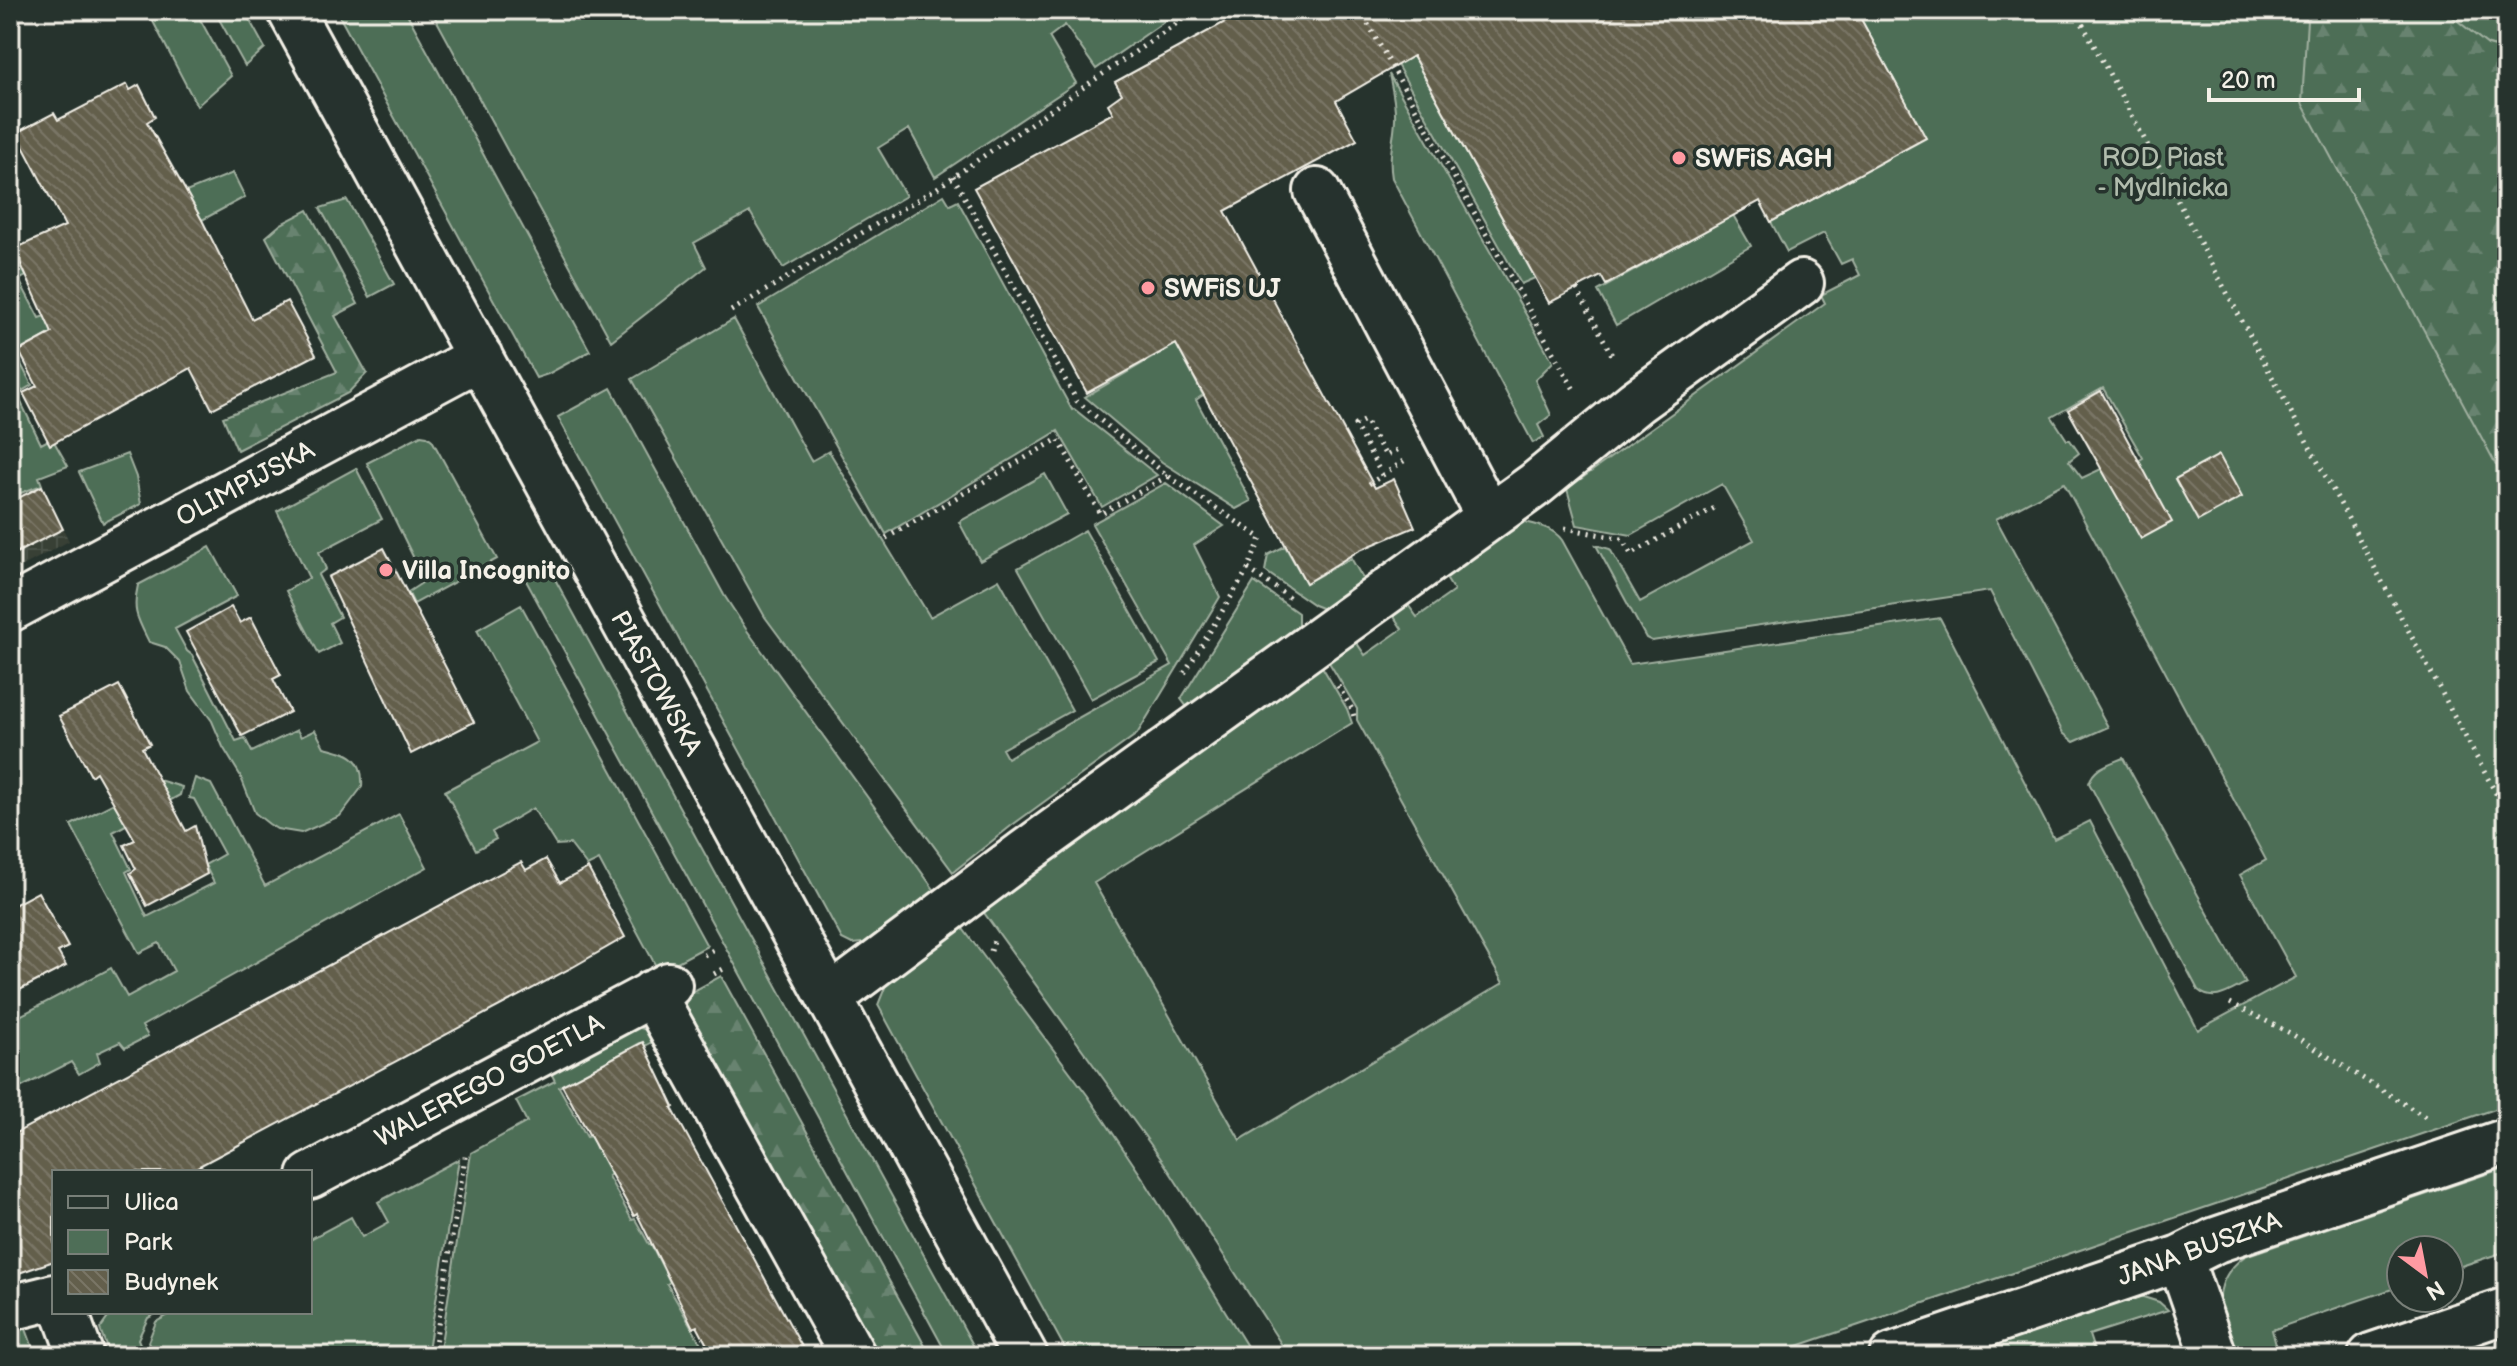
<svg xmlns="http://www.w3.org/2000/svg" width="2517" height="1366" font-family="'Balsamiq Sans',sans-serif">
<style>
.industrial{fill:url(#industrial-grid)}
.green{fill:#4e6e57;stroke:#a1b0a0;stroke-width:2;fill-rule:evenodd}
.forest{fill:url(#forest-firs);stroke:#a1b0a0;stroke-width:2}
.building{fill:url(#building-back-hatch);stroke:#f4f1e8;stroke-width:2}
.lines{fill:none;stroke-linecap:round;stroke-linejoin:round}
.minor-casing{stroke:#f4f1e8;stroke-width:50}
.path{stroke:#f4f1e8;stroke-width:5;stroke-dasharray:2 6;stroke-linecap:butt}
.minor{stroke:#26332d;stroke-width:44}
.poi-dot{fill:#ff9aa2;stroke:#26332d;stroke-width:3}
.labels{text-anchor:middle;stroke-width:7;stroke-linejoin:round;paint-order:stroke}
.park-label{font-size:26px;fill:#b2bdae;stroke:#26332d}
.poi-label{font-size:26px;font-weight:bold;fill:#f4f1e8;stroke:#26332d;text-anchor:start}
.street-label{font-size:26px;fill:#f4f1e8;stroke:#26332d}
</style>
<defs>
<pattern id="industrial-grid" width="8" height="8" patternUnits="userSpaceOnUse" patternTransform="scale(2)"><rect width="8" height="8" fill="#384036"/><path d="M0 4h8M4 0v8" fill="none" stroke="#4c5349"/></pattern>
<pattern id="forest-firs" width="22" height="20" patternUnits="userSpaceOnUse" patternTransform="scale(2)"><rect width="22" height="20" fill="#4e6e57"/><path d="M5 1l3.5 6h-7zM16 11l3.5 6h-7z" fill="#68836f"/></pattern>
<pattern id="building-back-hatch" width="6" height="6" patternUnits="userSpaceOnUse" patternTransform="scale(2)"><rect width="6" height="6" fill="#635f4c"/><path d="M-1 5l2 2M0 0l6 6M5-1l2 2" fill="none" stroke="#7a7666"/></pattern>
</defs>
<rect width="100%" height="100%" fill="#26332d"/>
<filter id="ink" filterUnits="userSpaceOnUse"><feTurbulence type="fractalNoise" baseFrequency=".0125" numOctaves="2"/><feDisplacementMap in="SourceGraphic" scale="16" xChannelSelector="R" yChannelSelector="G"/><feConvolveMatrix kernelMatrix="1 2 1 2 8 2 1 2 1" color-interpolation-filters="sRGB"/></filter>
<g filter="url(#ink)">
<path class="industrial" d="M42,485L69,541L10,573V497Z"/>
<path class="green" d="M147,10H195L231,76L197,106Z
M214,10H244L265,48L245,66Z
M336,10H405L590,351L548,374L536,378Z
M431,10H1181L1096,69L1065,25L1049,37L1076,83L935,177L909,129L878,148L906,196L783,268L750,212L694,243L706,267L611,341Z
M1366,10H1388L1535,278L1521,284Z
M1856,10H2318L2307,20L2507,485V1105L1768,1356H1289L1164,1163L982,910L1320,663L1347,709L1352,723L1094,883L1240,1140L1503,983L1357,720V709L1327,659L1354,639L1365,655L1402,629L1391,612L1406,602L1417,617L1454,591L1444,575L1521,521C1537,525 1552,527 1562,540L1630,664L1940,618L2054,839L2090,821L2198,1030L2296,977L2240,875L2266,860L2064,483L1996,519L2108,727L2074,742L2063,733L1990,591L1652,641L1646,638L1596,545L1610,549L1640,602L1754,540L1722,484L1631,535L1577,525L1567,489L1825,303L1821,295L1860,275L1852,259L1841,264L1824,233L1787,252L1771,222L1925,137ZM2103,388L2143,458L2108,479L2101,469L2082,478L2069,461L2079,453L2070,440H2067L2052,417Z
M2444,10H2507V47C2485,51 2458,26 2444,10Z
M1389,74L1553,362L1535,380L1551,415L1538,425L1544,437L1533,443L1392,178C1388,155 1394,141 1395,119C1396,104 1392,89 1389,74Z
M233,173L245,197L202,220L171,198Z
M944,195L950,205L958,201L1072,410L1074,409L1157,475L1102,507L1058,431L886,534L758,307Z
M347,200L394,284L370,297L320,208Z
M1733,215L1751,246L1616,325L1598,291Z
M10,247L26,276L19,280L39,318L48,315L56,331L15,353L32,385L17,394L41,444L52,438L68,466L39,477L42,485L10,497Z
M734,319L811,461L829,451L930,617L999,579L1072,710L1002,749L1007,758L1172,665L1092,524L1166,483L1224,526L1194,545L1220,597L1137,734L1011,826L953,872L765,617L632,379Z
M1176,344L1203,395L1196,400L1251,501L1236,509L1162,462L1085,397Z
M611,388L724,595L746,629L938,895L874,942L852,944L842,939L558,417Z
M421,435L427,436L432,440L497,559L414,604L408,592L425,581L367,463Z
M127,454L136,477L141,504L103,523L79,472Z
M356,468L382,519L319,552L326,569L318,575L340,617L330,623L340,643L319,654L286,591L309,578L277,511Z
M1045,474L1067,514L980,561L959,522Z
M1085,530L1159,662L1091,699L1018,568Z
M1285,546L1306,583L1351,558L1366,584L1329,611L1314,605L1265,571L1268,555Z
M210,547L237,596L175,629L187,651L192,655L236,741L245,738L252,752L297,730L301,737L315,730L324,747C349,753 364,757 362,787L340,816L301,833L277,829L269,824L255,813L240,775L223,747L212,721L190,691L180,662L165,647L149,642C137,618 132,611 138,585Z
M550,570L979,1356H948L524,577Z
M1254,582L1298,613V633L1190,711L1181,699Z
M521,605L707,946L659,972L599,860L587,866L570,844L556,845L533,808L492,832L496,839L476,850L445,791L537,742L477,630Z
M2123,758L2246,983C2230,991 2214,1004 2198,990L2089,783C2094,767 2109,764 2123,758Z
M195,778L211,784L265,886L399,814L427,867L142,1026L148,1036L125,1048L120,1042L97,1053L100,1062L79,1074L71,1062L10,1093V1021L111,968L127,997L174,971L159,943L139,953L71,825L159,780L182,787L180,795L113,832L131,869L126,872L147,917L214,883L205,865L224,854L194,799L189,798Z
M961,926L1088,1096L1144,1180L1253,1356H1069L878,1005L886,985Z
M637,1027L647,1030L658,1039L645,1046L642,1042L559,1087L587,1137L594,1135L596,1148L612,1174L608,1176L632,1220L635,1219L649,1244H651L670,1282L667,1284L708,1356H439L471,1153L527,1122L516,1101L555,1081L551,1073Z
M459,1159L427,1356H153L148,1342L156,1322L174,1312H310V1239L351,1217L362,1237L389,1222L378,1202Z
M2507,1167V1251L2449,1270V1250H2401V1286L2272,1330L2279,1356H2236C2220,1318 2206,1284 2245,1256Z
M2140,1296L2159,1302L2168,1310L2089,1335L2096,1356H1949L2126,1297Z
M112,1312H159L148,1318L138,1339L145,1356H110L100,1329Z
M10,1328L26,1329L36,1356H10Z"/>
<path class="forest" d="M2318,10H2444L2488,45L2503,49L2507,47V485L2302,103L2307,20Z
M308,210L358,304L335,316L367,373L348,393L237,450L223,417L337,372L266,237L281,224Z
M721,976L930,1355L927,1356H875L679,999Z"/>
<path class="building" d="M1247,10H1856L1926,138L1771,222L1760,201L1606,285L1601,276L1549,303L1413,56L1336,101L1357,140L1225,211L1375,488L1394,479L1415,527L1360,550L1306,583L1176,344L1087,393L974,188L1113,113L1108,104L1122,94L1115,82Z
M127,84L130,90L139,85L155,117L147,122L202,220L252,319L287,301L316,355L212,409L191,368L50,445L23,393L37,386L19,351L52,333L14,249L65,226L16,133L54,113L58,120Z
M2101,391L2172,522L2141,539L2068,410Z
M2219,455L2242,497L2198,521L2175,479Z
M42,486L63,529L10,556V502Z
M384,548L474,722L411,754L328,577Z
M231,607L240,623L251,617L281,675L273,679L290,712L242,736L186,632Z
M119,685L150,744L142,748L186,831L195,826L207,874L147,906L130,873L136,869L124,845L135,840L96,772L91,776L59,716Z
M546,859L560,883L588,868L625,937L573,967L188,1172H54V1261L10,1276V1136L521,862L526,870Z
M38,892L68,947L58,952L66,966L10,995V907Z
M643,1042L674,1107L672,1108L807,1356H713L697,1326L693,1328L637,1214L634,1216L562,1085Z"/>
<g class="lines">
<g class="minor-casing">
<path id="minor" d="M290,10L1025,1356
M1317,191L1489,517
M10,609L480,357
M652,993L853,1356
M830,998L1025,852L1536,484L1636,402L1801,283
M310,1176L669,985
M2180,1258L2214,1356
M10,1308L54,1297
M65,1312L81,1356
M1892,1356L2180,1258L2216,1240L2507,1141
M2371,1356L2507,1310"/>
</g>
<path class="path" d="M1360,10L1576,393
M2075,10L2507,814
M953,176L1077,401L1168,476L1261,538L1248,569L1182,677
M1577,289L1614,359
M731,311L937,188L1196,10
M1382,475L1355,425L1365,420L1386,456L1400,448
M1369,484L1404,461
M1565,528L1622,539L1631,554L1718,506
M886,538L1058,439L1100,514L1168,476
M1248,569L1293,600
M1338,686L1352,709L1355,721
M991,951L995,937
M704,955L717,948
M714,974L727,967
M2230,1003L2290,1033L2427,1118
M433,1356L466,1151"/>
<use href="#minor" class="minor"/>
</g>
</g>
<g class="poi-dot">
<circle cx="1679" cy="158" r="8"/>
<circle cx="1148" cy="288" r="8"/>
<circle cx="386" cy="570" r="8"/>
</g>
<g class="labels">
<g class="park-label">
<text x="2163" y="166">ROD Piast<tspan x="2163" dy="30">- Mydlnicka</tspan></text>
</g>
<g class="poi-label">
<text x="1695" y="167">SWFiS AGH</text>
<text x="1164" y="297">SWFiS UJ</text>
<text x="402" y="579">Villa Incognito</text>
</g>
<g class="street-label">
<text transform="translate(245 483) rotate(-28)" y="9">OLIMPIJSKA</text>
<text transform="translate(657 683) rotate(61)" y="9">PIASTOWSKA</text>
<text transform="translate(489 1080) rotate(-28)" y="9">WALEREGO GOETLA</text>
<text transform="translate(2199 1248) rotate(-20)" y="9">JANA BUSZKA</text>
</g>
</g>
<rect width="2517" height="1366" fill="none" stroke="#26332d" stroke-width="40"/>
<rect x="20" y="20" width="2477" height="1326" fill="none" stroke="#f4f1e8" stroke-width="3" filter="url(#ink)"/>
<rect x="52" y="1170" width="260" height="144" fill="#26332d" stroke="#787f78" stroke-width="2"/>
<rect x="68" y="1196" width="40" height="12" fill="#26332d" stroke="#787f78" stroke-width="2"/>
<text x="124" y="1210" font-size="24" fill="#f4f1e8">Ulica</text>
<rect x="68" y="1230" width="40" height="24" fill="#4e6e57" stroke="#787f78" stroke-width="2"/>
<text x="124" y="1250" font-size="24" fill="#f4f1e8">Park</text>
<rect x="68" y="1270" width="40" height="24" fill="url(#building-back-hatch)" stroke="#787f78" stroke-width="2"/>
<text x="124" y="1290" font-size="24" fill="#f4f1e8">Budynek</text>
<g transform="translate(2425 1274) rotate(148)"><circle r="38" fill="#26332d" stroke="#787f78" stroke-width="2"/>
<path d="M0-6L14 30L0 20L-14 30Z" fill="#ff9aa2"/>
<text y="-12" font-size="22" font-weight="bold" text-anchor="middle" fill="#f4f1e8">N</text>
</g>
<path d="M2209 88v12h150v-12" fill="none" stroke="#f4f1e8" stroke-width="4"/>
<text x="2221" y="88" font-size="24" fill="#f4f1e8" stroke="#26332d" stroke-width="6" paint-order="stroke">20 m</text>
</svg>
